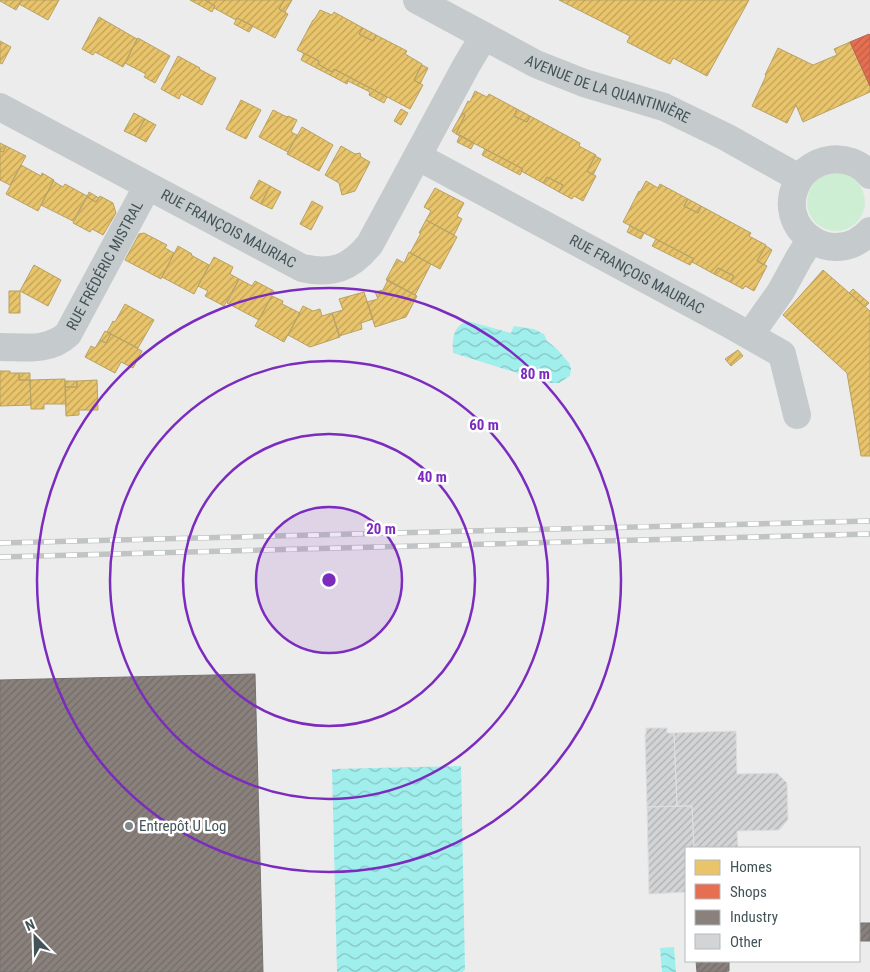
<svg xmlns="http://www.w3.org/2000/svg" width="870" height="972" font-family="'Roboto Condensed',sans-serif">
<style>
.green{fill:#ceeed3}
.water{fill:url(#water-waves)}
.homes{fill:url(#homes-hatch);stroke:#b7a265}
.shops{fill:url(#shops-hatch);stroke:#b66753}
.industry{fill:url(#industry-hatch);stroke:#757472}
.building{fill:url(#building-hatch);stroke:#dededf}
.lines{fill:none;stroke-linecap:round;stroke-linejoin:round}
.minor{stroke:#c5cacc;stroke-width:28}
.rail-casing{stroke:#c1c4c5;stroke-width:5.5}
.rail{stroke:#fff;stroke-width:4;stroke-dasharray:11;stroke-linecap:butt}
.ring{fill:none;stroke:#7b2cbf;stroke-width:2.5}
.poi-dot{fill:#7e898c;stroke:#fff;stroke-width:2}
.labels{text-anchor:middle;stroke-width:5;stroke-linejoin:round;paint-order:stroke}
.street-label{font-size:15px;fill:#435459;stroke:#fff}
.poi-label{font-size:15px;fill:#435459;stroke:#fff;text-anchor:start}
.centre{fill:#7b2cbf;stroke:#fff;stroke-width:2.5}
.ring-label{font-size:15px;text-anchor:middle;font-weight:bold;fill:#7b2cbf;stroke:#fff;stroke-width:5;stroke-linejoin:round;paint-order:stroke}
</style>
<defs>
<pattern id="water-waves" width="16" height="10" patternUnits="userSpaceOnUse" patternTransform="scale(1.25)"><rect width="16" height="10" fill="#a0efed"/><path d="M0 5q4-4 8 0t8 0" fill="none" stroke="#84c4c3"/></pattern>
<pattern id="homes-hatch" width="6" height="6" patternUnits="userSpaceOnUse" patternTransform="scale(1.25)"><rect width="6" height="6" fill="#e9c46a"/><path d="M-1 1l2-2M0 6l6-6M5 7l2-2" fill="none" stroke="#bea25a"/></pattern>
<pattern id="shops-hatch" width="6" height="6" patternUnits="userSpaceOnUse" patternTransform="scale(1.25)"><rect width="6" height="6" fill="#e76f51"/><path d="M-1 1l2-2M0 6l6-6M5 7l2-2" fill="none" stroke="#bd5e46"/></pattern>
<pattern id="industry-hatch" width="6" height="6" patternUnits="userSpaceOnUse" patternTransform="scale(1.25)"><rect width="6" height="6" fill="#8a817c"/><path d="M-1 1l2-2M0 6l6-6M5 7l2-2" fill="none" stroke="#726c69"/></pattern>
<pattern id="building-hatch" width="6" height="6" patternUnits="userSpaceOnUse" patternTransform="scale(1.25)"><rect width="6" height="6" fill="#d3d4d5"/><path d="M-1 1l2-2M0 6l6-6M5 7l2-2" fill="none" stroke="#adafb0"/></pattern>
</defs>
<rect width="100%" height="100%" fill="#edecec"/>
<path class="green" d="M807 202a29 29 0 1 1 58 0a29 29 0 1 1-58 0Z"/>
<path class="water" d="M468,321L511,333L514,326L534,329L544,334L547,341L557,349L569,363L571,368L570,376L559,383H550L453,353C452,340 453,325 468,321Z
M461,766L465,969L463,972H337L332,769Z
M674,947L676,972H662L660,948Z"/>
<path class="homes" d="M0,0H22L16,10L0,1Z
M22,0H59L48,20L19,4Z
M190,0H205L215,6L212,12Z
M205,0H284L279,9L288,14L275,38L237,18L236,20L214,8L215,6Z
M284,0H292L285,12L279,9Z
M559,0H749L707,76L673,58L670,64L627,42L630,36Z
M320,10L332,15L334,12L363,28L359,34L373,41L376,35L407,51L405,54L422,64L414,80L423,85L410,109L334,69L332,72L318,64L319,61L297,50L313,20H314Z
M99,17L137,39L123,67L95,52L93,55L82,49Z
M237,18L253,26L249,32L234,24Z
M363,28L376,35L373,41L359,34Z
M138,38L170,56L155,83L144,77L146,74L125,63Z
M0,41L11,47L2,64L0,63Z
M850,42L870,86V92L803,122L796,105L787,123L752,106L766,76L765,75L778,48L813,65L837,55L834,49Z
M304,53L319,61L318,64L332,72L334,69L387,97L384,103L369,95L370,92L348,81L347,84L301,60Z
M178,56L200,68L199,69L216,78L202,105L181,94L179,99L161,89Z
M422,65L428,68L420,84L414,80Z
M475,91L487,97L489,94L517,109L514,116L527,122L530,116L580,143L579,146L596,155L587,171L596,176L583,201L574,196L572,199L559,192L563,185L547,177L543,183L521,171L523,169L456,134L465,115L462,113L468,101L470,102Z
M241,100L261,110L246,139L226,129Z
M401,109L408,113L401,125L394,121Z
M517,109L530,116L527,122L514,116Z
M273,110L287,117L288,116L297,120L291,132L297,135L288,152L259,137Z
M134,113L145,119L135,136L124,131Z
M462,113L465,115L456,134L452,131Z
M145,119L156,125L146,142L135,136Z
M302,127L333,145L319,171L287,154Z
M460,135L474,143L471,149L457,142Z
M0,143L6,146L3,152L0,151Z
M6,146L26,156L10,185L0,180V151L3,152Z
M341,146L355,154L360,153L361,157L370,162L355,191L342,195L339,183L325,175Z
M485,149L523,169L520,175L482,155Z
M595,156L601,159L593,175L587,171Z
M21,165L41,176L42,173L54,180L38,211L6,194Z
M547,177L563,185L559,192L543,183Z
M259,180L270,186L261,204L250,198Z
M53,181L63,187L65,184L87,196L73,221L41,205Z
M646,181L658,188L660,184L688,199L684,206L698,213L701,206L751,233L749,236L766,245L757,261L767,266L754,291L745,286L743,289L730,282L734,276L718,268L714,274L692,262L694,259L623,222L639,191L640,192Z
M270,186L281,192L272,209L261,204Z
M435,188L464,203L457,216L462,219L454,235L426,220L431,211L424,207Z
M89,192L99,198L96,202L87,197Z
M100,196L113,203L116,213L103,235L92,229L90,232L73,223L87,197L96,202Z
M688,199L701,206L698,213L684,206Z
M312,201L323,207L311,230L300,224Z
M426,220L457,237L440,269L410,253L421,233H419Z
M630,226L644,233L641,239L627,232Z
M144,233L167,245L165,248L174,253L161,279L125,260L139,234Z
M656,239L694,259L690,265L652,246Z
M178,246L192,254L191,255L209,265L194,294L162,277Z
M766,246L772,250L764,265L757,261Z
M409,252L431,264L415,295L386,280L397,259L404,263Z
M214,257L233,267L230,274L239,279L224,306L205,296L208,291L198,286Z
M34,265L61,280L48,306L20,291Z
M718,268L734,276L730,282L714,274Z
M823,270L870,311V456H861L847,373L783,315Z
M239,279L252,286L255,281L274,291L259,320L227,303Z
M388,280L417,296L406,317L375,327L367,302L378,299L375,292L383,290Z
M853,289L869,303L865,307L849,293Z
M9,291H20V313H9Z
M364,292L373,319L361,323L362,329L339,336L332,313L343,310L339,299Z
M272,296L283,301L282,304L300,313L284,342L255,326Z
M125,304L154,320L138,348L107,332L113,321L115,322Z
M303,306L313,311L320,309L322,316L332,313L340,337L310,347L288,335Z
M105,331L111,334L106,343L100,340Z
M111,334L142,351L133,368L121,362L115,373L85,357L91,346L95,348L100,340L106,343Z
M738,350L743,356L731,366L725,359Z
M0,371H10V373H19V380H30L31,405L0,406Z
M19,373H30V380H19Z
M65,379L66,404H44V409H31L30,380Z
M97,380L98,410H79V415L66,416L65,387H77V381Z
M65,381H77V387H65Z"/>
<path class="shops" d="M869,34L870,35V86L850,42Z"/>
<path class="industry" d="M255,674L263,972H0V680Z
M859,923H870V941H859Z
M696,961H729V971L723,972H697Z"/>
<path class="building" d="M646,728H667V733H674L677,806L647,807L645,734H646Z
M736,731L737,774L777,773L787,783L788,820L779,830L737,831L738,848H694L692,806H677L674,733Z
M692,806L694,848H686V892L649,894L647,807Z"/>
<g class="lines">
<g class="minor">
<path id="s1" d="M417,0L536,64L584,83L664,107L726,137L799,178"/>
<path id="s2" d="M0,107L302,268C332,275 351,268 370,244L466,66L484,36"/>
<path id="s3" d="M417,158L428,162L729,324L782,354L797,415"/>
<path d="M870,175C860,163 844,157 829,160C816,162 804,170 798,181C772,229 834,271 870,231"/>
<path d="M750,335L781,291L799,258L811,239"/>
<path id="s4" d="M0,347C24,347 49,352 68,334L147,187"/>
</g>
<g class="rail-casing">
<path id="rail" d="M0,543L870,521
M0,557L870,534"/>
</g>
<use href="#rail" class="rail"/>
</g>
<circle cx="329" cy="580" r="73" fill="#7b2cbf" fill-opacity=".12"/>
<g class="ring">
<circle cx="329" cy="580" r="73"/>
<circle cx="329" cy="580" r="146"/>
<circle cx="329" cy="580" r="219"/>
<circle cx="329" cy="580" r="292"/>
</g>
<circle class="poi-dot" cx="129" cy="826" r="5"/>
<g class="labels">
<g class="street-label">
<text dy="5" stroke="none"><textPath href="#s1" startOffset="211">AVENUE DE LA QUANTINIÈRE</textPath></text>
<text dy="5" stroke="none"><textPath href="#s2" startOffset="259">RUE FRANÇOIS MAURIAC</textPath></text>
<text dy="5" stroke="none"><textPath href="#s4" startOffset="149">RUE FRÉDÉRIC MISTRAL</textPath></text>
<text dy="5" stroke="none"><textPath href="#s3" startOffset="249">RUE FRANÇOIS MAURIAC</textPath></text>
</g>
<g class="poi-label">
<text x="139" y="831">Entrepôt U Log</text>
</g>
</g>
<circle cx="329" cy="580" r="8" class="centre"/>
<g class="ring-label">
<text x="535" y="379">80 m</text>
<text x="484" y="430">60 m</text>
<text x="432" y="482">40 m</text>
<text x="381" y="534">20 m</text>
</g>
<rect x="685" y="847" width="175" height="115" fill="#ffffff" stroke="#b4bbbd"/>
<rect x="695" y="860" width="25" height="15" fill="#e9c46a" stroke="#b4bbbd"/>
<text x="730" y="872" font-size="15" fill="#435459">Homes</text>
<rect x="695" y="884" width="25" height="15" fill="#e76f51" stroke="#b4bbbd"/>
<text x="730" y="897" font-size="15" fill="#435459">Shops</text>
<rect x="695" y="910" width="25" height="15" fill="#8a817c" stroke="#b4bbbd"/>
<text x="730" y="922" font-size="15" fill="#435459">Industry</text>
<rect x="695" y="934" width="25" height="15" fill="#d3d4d5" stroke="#b4bbbd"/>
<text x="730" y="947" font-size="15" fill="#435459">Other</text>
<g transform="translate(35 937) rotate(337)" stroke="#ffffff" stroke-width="4" paint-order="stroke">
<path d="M0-4L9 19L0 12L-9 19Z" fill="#435459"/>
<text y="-8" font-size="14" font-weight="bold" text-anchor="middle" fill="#435459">N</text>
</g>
</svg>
